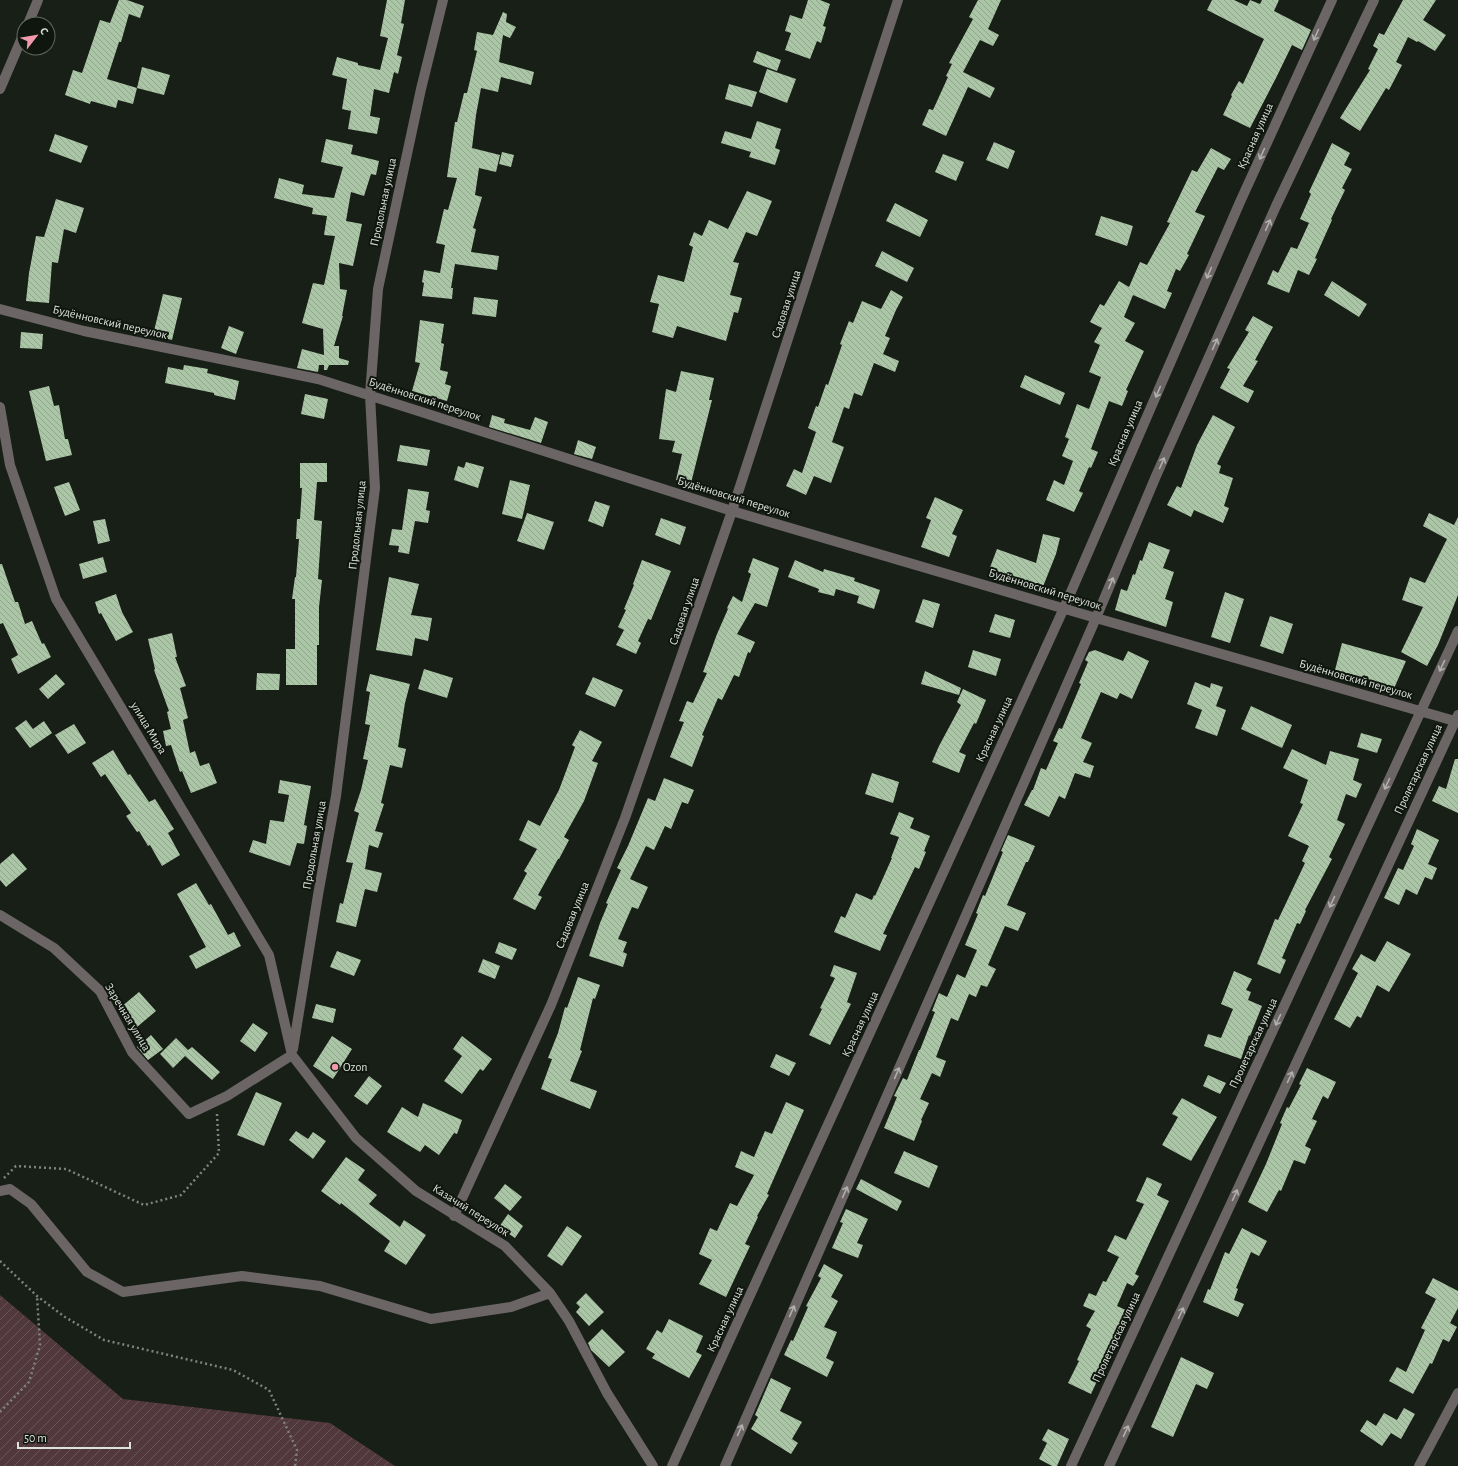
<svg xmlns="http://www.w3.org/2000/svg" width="1458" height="1466" font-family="'Alegreya Sans',sans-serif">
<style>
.garden{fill:url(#garden-furrows)}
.building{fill:url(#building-back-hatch)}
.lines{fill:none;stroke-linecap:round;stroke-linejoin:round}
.path{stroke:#7e847d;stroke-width:2.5;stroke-dasharray:2 3;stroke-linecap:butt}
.minor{stroke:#6b6566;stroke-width:10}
.oneway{stroke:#b0b0ad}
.poi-dot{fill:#f29aad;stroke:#0f160e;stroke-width:1.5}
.labels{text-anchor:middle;stroke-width:4;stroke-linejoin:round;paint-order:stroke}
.street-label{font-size:12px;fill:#dee2dd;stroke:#0f160e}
.poi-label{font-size:12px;fill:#dee2dd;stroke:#0f160e;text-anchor:start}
</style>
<defs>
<pattern id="garden-furrows" width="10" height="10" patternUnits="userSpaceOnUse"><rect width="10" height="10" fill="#51383d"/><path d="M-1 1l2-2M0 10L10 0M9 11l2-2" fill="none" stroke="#6a5459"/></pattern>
<pattern id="building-back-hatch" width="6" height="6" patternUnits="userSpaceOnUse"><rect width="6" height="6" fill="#abc6a6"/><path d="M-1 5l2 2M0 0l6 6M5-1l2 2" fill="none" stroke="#91a68d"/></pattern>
</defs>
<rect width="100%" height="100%" fill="#181f17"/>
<path class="garden" d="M0,1295L123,1399L330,1423L395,1466H0Z"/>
<path class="building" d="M119,0H127L144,6L140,18L129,14L121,42H119L107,79L137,88L133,104L118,100L116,108L91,101L90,104L65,95L73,70L82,73L100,20L110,23Z
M387,0H405L401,23L404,24L397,55L402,57L398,74L394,72L389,93L374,89L370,116L380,118L377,134L348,129L351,111L342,109L347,79L332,75L337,57L358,63V65L380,70L388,38L380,36Z
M808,0H820L830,4L823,26L826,27L821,43L817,41L810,59L785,50L791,33L785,31L790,15L802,19Z
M978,0H1001L988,29L999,35L993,46L980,40L963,72L995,88L990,98L968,87L946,136L922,125L929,109L933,110L948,77L946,76L952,64L949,63L973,19L969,17Z
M1212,0H1234L1247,6L1250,0L1260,4L1262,0H1279L1274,11L1311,30L1302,50L1292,45L1276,78L1250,128L1223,115L1232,96L1231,95L1239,81L1243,84L1264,39L1207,10Z
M1403,0H1436L1423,20L1446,35L1435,51L1418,41L1417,42L1408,37L1396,62L1402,65L1389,90L1386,88L1360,131L1340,118L1370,70L1368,69L1378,49L1373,46L1379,33L1384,35Z
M503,12L507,14L506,22L516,27L510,38L503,35L499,62L534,72L531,85L501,77L498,92L481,88L476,115L472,148L500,155L496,172L479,168L475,195L482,197L473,228L476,229L471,252L499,256L497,270L455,264L451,288H453L452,299L422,296L424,283L422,282L424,270L440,273L445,245L436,243L444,209L448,210L457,178L447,177L455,122H457L464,93H467L477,51L474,50L477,32L493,35Z
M757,51L781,60L777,71L753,62Z
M142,67L170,75L164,95L137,88Z
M767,69L796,79L787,103L759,92Z
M729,84L757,92L752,107L725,99Z
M757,121L781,129L775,148L780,150L775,165L749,157L751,152L721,143L725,131L751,139Z
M55,134L88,146L81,163L49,151Z
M326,139L353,145L351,154L379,161L376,175L371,174L364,196L351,192L346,221L362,224L353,266L339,263L340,289L347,290L342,316H343L334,346H339V358L349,361L348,365H329L327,370H324V365H319L318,372L297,368L302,349L324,355L323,329L302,323L313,283L324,285L335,236L324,235L327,216L312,214L313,208L274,198L279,178L304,185L302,194L334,198L343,167L321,162Z
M994,142L1015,151L1008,169L986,160Z
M1332,143L1350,153L1344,165L1352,169L1342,188L1345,190L1331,219L1332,220L1315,258L1317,259L1309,275L1298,270L1289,293L1267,284L1273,270L1278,273L1291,247L1297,249L1309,223L1300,219L1311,194L1309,192Z
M1211,148L1231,159L1224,170L1218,167L1195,212L1205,216L1187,254L1189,255L1180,271L1176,269L1167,291L1172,293L1165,309L1133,295L1124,317L1135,323L1125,341L1144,351L1126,390L1128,391L1122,406L1109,401L1091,449L1098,452L1091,468L1089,467L1079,491L1083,493L1074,512L1046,500L1054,480L1064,485L1073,461L1062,456L1069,439L1065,437L1077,404L1089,409L1101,377L1089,372L1100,345L1094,342L1102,328L1090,322L1100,304L1104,306L1119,281L1129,287L1140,262L1147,265L1170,223L1167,222L1192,170L1197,172Z
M502,152L514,155L511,167L499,164Z
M943,154L964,162L956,181L935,172Z
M747,191L772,201L757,236L746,232L733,262L739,263L730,295L742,298L738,313L734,312L726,341L677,326L673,338L652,332L659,304L650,302L658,275L684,282L693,247L689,245L694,232L702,236L709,220L728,229Z
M56,199L84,208L76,233L64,229L58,263L52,262L49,303L26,301L29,273L36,236L44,237Z
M895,203L928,220L920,237L886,221Z
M1101,216L1133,226L1127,246L1095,235Z
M882,251L914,268L907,282L875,266Z
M1332,281L1367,304L1359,317L1324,295Z
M891,290L903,297L896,310L885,336L890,338L883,354L899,361L895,372L874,363L862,396L854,393L849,409L844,407L832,442L844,447L831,483L814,476L806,495L786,486L794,469L802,473L816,432L808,428L816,406L818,407L826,384L828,385L842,345L840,344L849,321L853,323L862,301L881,309Z
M163,294L182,298L172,340L153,335Z
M474,297L498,300L496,317L472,314Z
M1253,316L1273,327L1255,360L1258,361L1243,386L1254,391L1248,403L1220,388L1230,369L1227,368L1249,332L1245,330Z
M420,320L444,324L441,343L444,344L440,370L448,372L445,384L451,386L447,401L412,391L420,363L415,362Z
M229,326L244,332L236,354L221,348Z
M21,332L43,334L42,349L20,348Z
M184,365L208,369L207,373L239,381L235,400L214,395V393L165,383L168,367L183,370Z
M681,371L714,378L709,400H712L691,483L676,480L682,454L672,452L675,441L659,439L666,389L676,392Z
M1025,375L1065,393L1060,405L1020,387Z
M49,386L54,406L59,405L65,439H68L72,455L46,461L29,391Z
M305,394L328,399L324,419L301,414Z
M492,415L505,419L504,423L530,430L535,417L548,422L541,443L489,427Z
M1213,415L1235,427L1217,464L1221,466L1219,473L1233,478L1224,506L1229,508L1223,523L1194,510L1191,517L1167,505L1177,486L1181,488L1197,445Z
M578,440L596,447L592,459L574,454Z
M400,445L430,450L427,466L397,461Z
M466,462L484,467L478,488L454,480L458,466L464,468Z
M300,463H327V482H317L314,520L322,521L318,579L322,580L319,607V645H317V685H286V649H295V599H292L295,577H296L299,539H296L297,519H300L302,488H300Z
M510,480L530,485L522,519L502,514Z
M69,482L80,510L65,516L54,487Z
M408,489L429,492L426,510L430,511L428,523L415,521L409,554L398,552L399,546L389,545L392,529L402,530Z
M935,497L963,510L952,534L957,536L949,557L921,547L931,520L926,518Z
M595,501L610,506L603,527L588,521Z
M527,513L554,522L544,550L517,541Z
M1429,513L1454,525L1458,517V595L1438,645L1427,666L1401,652L1423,607L1402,600L1410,577L1425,583L1447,539L1423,526Z
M661,518L686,527L680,545L655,535Z
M105,519L110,541L98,544L93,521Z
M1043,534L1060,538L1056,554L1042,589L1007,575V577L989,570L997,549L1036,563Z
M1149,542L1170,550L1163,568L1174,572L1165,599L1173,602L1166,627L1115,610L1121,589L1127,591L1133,574L1135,575L1140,560L1142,561Z
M103,557L107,572L83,579L79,564Z
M753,558L779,568L767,607L755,603L737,634L755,642L750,653L748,652L739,677L734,675L722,700L718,698L702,735L704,736L692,767L670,757L684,722L679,721L687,701L693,703L707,673L703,672L717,634L728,609L727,608L733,596L742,602L751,574L748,572Z
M642,560L671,571L651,620L648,619L638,641L641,643L636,654L616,645L624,630L618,627L626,610L624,609L634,585L633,584Z
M795,560L823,572L824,569L855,578L854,581L880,590L874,609L857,603L859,596L836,589L834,596L818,592L819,589L788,577Z
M0,564H2L15,602H18L25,624L32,621L42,644L44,643L51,657L18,674L11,659L18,655L3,623L0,624Z
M389,577L419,584L411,615L432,618L428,641L415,638L412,656L376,650Z
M1225,592L1244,599L1230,643L1211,637Z
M116,594L122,612L133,632L116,641L101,613L99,614L95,602Z
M923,599L940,604L933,628L915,622Z
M995,614L1015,620L1010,638L989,632Z
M1270,616L1293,624L1283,654L1260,646Z
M172,633L177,657H175L186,686L180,688L188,718L183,720L190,753L195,751L200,766L209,763L217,783L191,793L182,771L180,772L171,745L166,746L163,731L171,729L167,712L169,711L154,670L155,669L148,639Z
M1342,643L1406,661L1392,693L1380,687L1382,683L1335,670Z
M973,650L1001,659L996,676L968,667Z
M1095,650L1123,661L1128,651L1149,661L1132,699L1120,693L1117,699L1101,692L1081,738L1092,743L1083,762L1094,766L1090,778L1075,773L1065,799L1059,796L1049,817L1024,805L1032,790H1033L1041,768L1046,770L1058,743L1053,741L1059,728L1062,729L1081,684L1079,683L1088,662L1085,660L1089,652Z
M424,669L453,678L447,698L418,689Z
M925,671L961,688L959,695L921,684Z
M257,673L280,674L279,690H256Z
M56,674L65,684L48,699L39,689Z
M370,674L410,684L405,703L398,747L406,749L402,768L390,765L381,803L384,804L375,831L383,833L378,848L369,845L365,869L382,873L377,892L365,889L356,927L336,922L340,903L343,904L353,863L346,862L359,813L354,811L361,790L368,760L363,759L370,725L365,724L370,692L366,691Z
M593,677L623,690L615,707L585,694Z
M1195,682L1210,688L1211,683L1223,687L1216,706L1226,710L1217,736L1195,728L1202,710L1187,704Z
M963,689L986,700L976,724L974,723L959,752L966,755L959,773L932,762L939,746L961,705L957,702Z
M1251,706L1292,725L1282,748L1241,729Z
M26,720L33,729L44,721L52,733L30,748L15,728Z
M74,724L86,743L68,754L55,735Z
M580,730L602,742L592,761L598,763L584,801L564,837L569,840L559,859H558L538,895L542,897L535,910L513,899L527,873L524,871L537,849L519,840L528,820L540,826L559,790L575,747L572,745Z
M1361,733L1382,739L1377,753L1357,747Z
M1292,749L1326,765L1330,751L1359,759L1353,780L1362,784L1356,798L1346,794L1337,820L1345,824L1329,857L1332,859L1305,910L1306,911L1300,924L1297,923L1282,958L1286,960L1280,974L1257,964L1275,919L1278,920L1305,863L1302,861L1309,846L1288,836L1303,804L1300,803L1308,780L1283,768Z
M113,750L128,775L130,774L149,802L155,799L174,829L168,833L180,855L162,866L150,845L148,846L139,831L137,832L126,816L131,813L105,774L101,777L92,763Z
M1455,759H1458V813L1432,801L1439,786L1446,789Z
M872,773L899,782L893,803L865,794Z
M664,778L694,790L688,804L682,802L671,829L665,826L654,850L646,846L630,879L648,887L638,909L632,907L618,939L627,942L623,952L627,954L623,967L589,956L600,923L608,904L606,903L621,870L617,868L628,846L648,798L655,801Z
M280,780L311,786L304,825L307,826L304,844L297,843L290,866L249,852L253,840L266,844L270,820L284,822L289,795L278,793Z
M899,812L914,818L910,828L930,836L924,851L926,852L919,869L915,867L883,934L887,935L880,951L834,932L841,916L845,918L856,893L872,900L874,895L875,896L892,858H891L899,837L890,834Z
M1417,829L1439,840L1428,864L1437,868L1432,880L1425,877L1417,895L1406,889L1399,905L1384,898L1398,868L1403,870L1414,846L1411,844Z
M1008,835L1035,846L1028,862H1026L1007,905L1026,913L1018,931L1005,926L988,965L996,969L987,987L981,985L976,997L969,994L958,1021L951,1018L936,1057L946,1061L940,1077L932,1073L920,1099L929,1103L921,1120L922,1121L914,1141L884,1128L897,1097L894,1096L903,1078L907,1080L919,1050H920L935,1012L932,1011L939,993L947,997L957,974L965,978L977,950L965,945L978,914L976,913L983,895L985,896L1003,852L1001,851Z
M13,853L27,869L6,887L0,880V864Z
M196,883L209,905L211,904L228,935L234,932L241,946L196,969L189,956L206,947L177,894Z
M1387,941L1411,954L1389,992L1377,985L1361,1018L1357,1016L1350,1028L1334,1019L1358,973L1352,969L1361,954L1375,962Z
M499,942L517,949L512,960L495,953Z
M337,951L361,960L354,976L330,967Z
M483,959L500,966L495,979L478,972Z
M834,965L857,973L847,1002L851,1004L830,1045L809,1035L822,1009L820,1008L835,978L830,976Z
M1234,971L1252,979L1246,990L1251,992L1248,1000L1262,1006L1250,1036L1249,1035L1241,1059L1204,1046L1208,1034L1221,1038L1233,1009L1221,1004Z
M578,977L600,985L595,999L593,998L580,1050L582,1051L570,1081L597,1091L590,1109L541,1089L552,1059L548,1058L558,1033L565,1007L567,1008Z
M139,992L156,1011L137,1027L121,1007Z
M316,1004L336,1009L333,1023L312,1018Z
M253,1023L268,1033L255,1052L240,1041Z
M151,1035L163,1049L148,1060L137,1047Z
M332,1036L352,1049L333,1079L313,1066Z
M462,1036L492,1059L483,1071L480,1069L462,1094L444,1081L462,1056L453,1049Z
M176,1038L188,1050L192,1047L220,1072L212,1080L185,1056L173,1068L160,1054Z
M776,1054L796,1063L789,1076L770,1067Z
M1307,1068L1336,1082L1328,1099L1323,1096L1312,1119L1317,1121L1305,1146L1311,1149L1305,1164L1294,1160L1281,1191L1279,1190L1267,1212L1248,1202L1266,1164L1282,1124L1280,1123L1287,1107L1289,1108L1301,1085L1299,1084Z
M1208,1075L1226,1083L1220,1094L1203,1086Z
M369,1076L382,1086L367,1105L354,1096Z
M256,1092L282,1103L264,1146L237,1135Z
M1182,1098L1217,1117L1191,1161L1162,1145L1178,1117L1172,1114Z
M786,1102L804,1110L767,1194L769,1195L757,1216L758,1217L745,1244L750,1246L726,1297L699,1284L712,1260L699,1254L710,1228L717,1231L730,1203L737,1206L754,1175L735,1167L741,1151L754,1157L765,1131L772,1134Z
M423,1103L462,1120L457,1134L454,1133L439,1155L425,1145L420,1152L387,1132L402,1107L418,1117Z
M296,1131L308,1139L313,1132L326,1141L313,1159L289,1140Z
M904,1151L938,1166L929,1188L894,1173Z
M346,1157L365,1170L358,1180L377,1195L369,1204L400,1227L404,1220L426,1235L406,1265L384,1251L390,1241L341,1203L340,1205L321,1191Z
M1147,1177L1162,1184L1157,1195L1169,1201L1135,1274L1139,1276L1133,1286L1127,1283L1117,1306L1128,1311L1119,1331L1121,1333L1114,1344L1112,1343L1096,1379H1098L1091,1394L1068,1383L1079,1361L1077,1360L1091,1329L1086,1326L1095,1311L1083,1306L1089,1293L1096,1296L1103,1281L1106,1282L1119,1257L1107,1251L1115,1235L1126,1240L1144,1204L1136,1201Z
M861,1179L902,1201L897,1211L856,1189Z
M505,1184L522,1197L510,1211L494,1198Z
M846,1209L868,1219L857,1243L863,1245L858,1258L832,1248L843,1223L840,1222Z
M508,1214L523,1226L515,1238L499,1227Z
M567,1226L582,1236L562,1266L547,1256Z
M1242,1228L1267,1241L1259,1256L1251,1252L1236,1288L1238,1289L1234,1300L1244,1304L1238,1317L1203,1302L1208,1289L1210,1290L1225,1252L1229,1254Z
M824,1264L843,1275L831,1297L838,1301L824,1327L837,1332L826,1358L834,1362L827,1377L784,1355L791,1340L793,1341L808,1307L806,1306L821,1278L818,1276Z
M1433,1278L1458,1291V1308L1450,1323L1457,1327L1449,1342L1443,1339L1432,1364L1430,1363L1413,1394L1389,1381L1397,1367L1406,1372L1425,1330L1421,1328L1436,1299L1425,1293Z
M586,1293L604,1312L589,1326L576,1312L580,1307L576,1303Z
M669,1319L703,1336L696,1352L702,1355L689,1378L652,1358L655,1354L646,1349L657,1330L662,1333Z
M602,1329L625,1352L609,1367L591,1350L588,1343Z
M1181,1357L1214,1373L1207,1389L1196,1384L1173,1437L1151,1427Z
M771,1378L791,1388L780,1411L802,1422L792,1439L798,1443L791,1454L751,1429L758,1417L755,1415Z
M1404,1408L1415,1414L1401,1439L1391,1433L1382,1446L1360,1431L1367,1420L1376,1426L1384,1413L1397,1420Z
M1048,1429L1069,1439L1057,1466H1052L1039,1459L1047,1443L1042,1440Z"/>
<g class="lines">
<path class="path" d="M4,1178L16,1166L66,1169L144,1205L181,1195L219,1153L217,1114
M0,1261L37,1296L65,1317L104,1340L233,1370L269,1390L297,1450L295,1466
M0,1412L29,1382L40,1345L37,1296"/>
<path class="minor" d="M28,24L38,0
M0,89L24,33
M0,309L84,331L318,379L732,511L1096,618L1458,722
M0,407L10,465L56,599L269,955L292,1055L356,1138L416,1191L505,1246L550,1293L569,1321L607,1393L653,1466
M0,915L54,948L100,991L132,1052L189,1114L227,1096L292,1055
M293,1049L318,895L336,796L375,488L370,395L378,289L421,89L443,0
M0,1191L10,1189L31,1204L87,1272L123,1292L242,1276L320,1286L431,1319L511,1307L550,1293
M454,1216L551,1005L625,818L732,511L898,0
M672,1466L1064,608L1240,202L1332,0
M725,1466L1096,618L1156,476L1276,206L1374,0
M1071,1466L1458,631
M1109,1466L1458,715
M1419,1466L1458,1393"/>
</g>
<defs><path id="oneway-shaft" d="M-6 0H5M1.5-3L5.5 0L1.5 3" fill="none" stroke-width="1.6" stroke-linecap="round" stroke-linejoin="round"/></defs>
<g class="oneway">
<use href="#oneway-shaft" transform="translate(1316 35) rotate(114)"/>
<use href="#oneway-shaft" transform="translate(1262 154) rotate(114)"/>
<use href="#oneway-shaft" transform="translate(1268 225) rotate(-66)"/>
<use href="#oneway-shaft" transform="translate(1209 273) rotate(113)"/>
<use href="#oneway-shaft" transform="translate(1215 344) rotate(-66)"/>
<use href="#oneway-shaft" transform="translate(1158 392) rotate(113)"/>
<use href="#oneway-shaft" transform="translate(1162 463) rotate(-66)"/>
<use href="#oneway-shaft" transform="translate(1111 583) rotate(-67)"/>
<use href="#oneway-shaft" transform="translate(1442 666) rotate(115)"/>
<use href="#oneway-shaft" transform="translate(1387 784) rotate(115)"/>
<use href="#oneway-shaft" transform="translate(1332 902) rotate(115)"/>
<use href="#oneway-shaft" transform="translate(1278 1020) rotate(115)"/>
<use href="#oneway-shaft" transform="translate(897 1073) rotate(-66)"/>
<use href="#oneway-shaft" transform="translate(1290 1077) rotate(-65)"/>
<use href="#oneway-shaft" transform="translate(845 1192) rotate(-66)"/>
<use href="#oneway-shaft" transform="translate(1235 1195) rotate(-65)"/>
<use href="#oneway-shaft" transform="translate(792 1311) rotate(-66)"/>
<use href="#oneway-shaft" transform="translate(1181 1313) rotate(-65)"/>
<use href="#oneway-shaft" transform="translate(740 1430) rotate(-66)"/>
<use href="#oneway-shaft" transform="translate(1126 1431) rotate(-65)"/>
</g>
<circle class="poi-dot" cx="335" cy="1067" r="4"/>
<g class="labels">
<g class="street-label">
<text transform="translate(1255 136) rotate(-66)" y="4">Красная улица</text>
<text transform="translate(383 202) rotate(-78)" y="4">Продольная улица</text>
<text transform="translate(786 304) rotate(-72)" y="4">Садовая улица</text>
<text transform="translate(110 322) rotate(13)" y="4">Будённовский переулок</text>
<text transform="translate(425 399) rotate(18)" y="4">Будённовский переулок</text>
<text transform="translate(1125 433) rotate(-67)" y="4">Красная улица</text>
<text transform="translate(734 497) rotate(17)" y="4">Будённовский переулок</text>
<text transform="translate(357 525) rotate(-84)" y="4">Продольная улица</text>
<text transform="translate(1045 589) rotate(17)" y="4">Будённовский переулок</text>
<text transform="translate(684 611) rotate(-71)" y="4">Садовая улица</text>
<text transform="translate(1356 679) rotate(16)" y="4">Будённовский переулок</text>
<text transform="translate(149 728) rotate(59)" y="4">улица Мира</text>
<text transform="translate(994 729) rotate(-65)" y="4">Красная улица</text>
<text transform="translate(1418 769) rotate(-65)" y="4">Пролетарская улица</text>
<text transform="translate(314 845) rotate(-80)" y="4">Продольная улица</text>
<text transform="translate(572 915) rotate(-68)" y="4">Садовая улица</text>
<text transform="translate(128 1017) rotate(59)" y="4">Заречная улица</text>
<text transform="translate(860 1024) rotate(-65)" y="4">Красная улица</text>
<text transform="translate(1253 1043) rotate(-65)" y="4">Пролетарская улица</text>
<text transform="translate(471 1210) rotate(32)" y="4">Казачий переулок</text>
<text transform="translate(725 1319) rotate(-65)" y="4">Красная улица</text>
<text transform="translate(1116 1337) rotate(-65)" y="4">Пролетарская улица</text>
</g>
<g class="poi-label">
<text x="343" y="1071">Ozon</text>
</g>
</g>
<g transform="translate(36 36) rotate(59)"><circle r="19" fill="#0f160e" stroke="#626861"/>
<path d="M0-3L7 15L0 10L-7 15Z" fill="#f29aad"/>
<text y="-6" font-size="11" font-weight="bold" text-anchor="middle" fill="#dee2dd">С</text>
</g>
<path d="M18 1442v6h112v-6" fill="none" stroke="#dee2dd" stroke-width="2"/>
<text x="24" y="1442" font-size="12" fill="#dee2dd" stroke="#0f160e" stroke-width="3" paint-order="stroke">50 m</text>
</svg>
